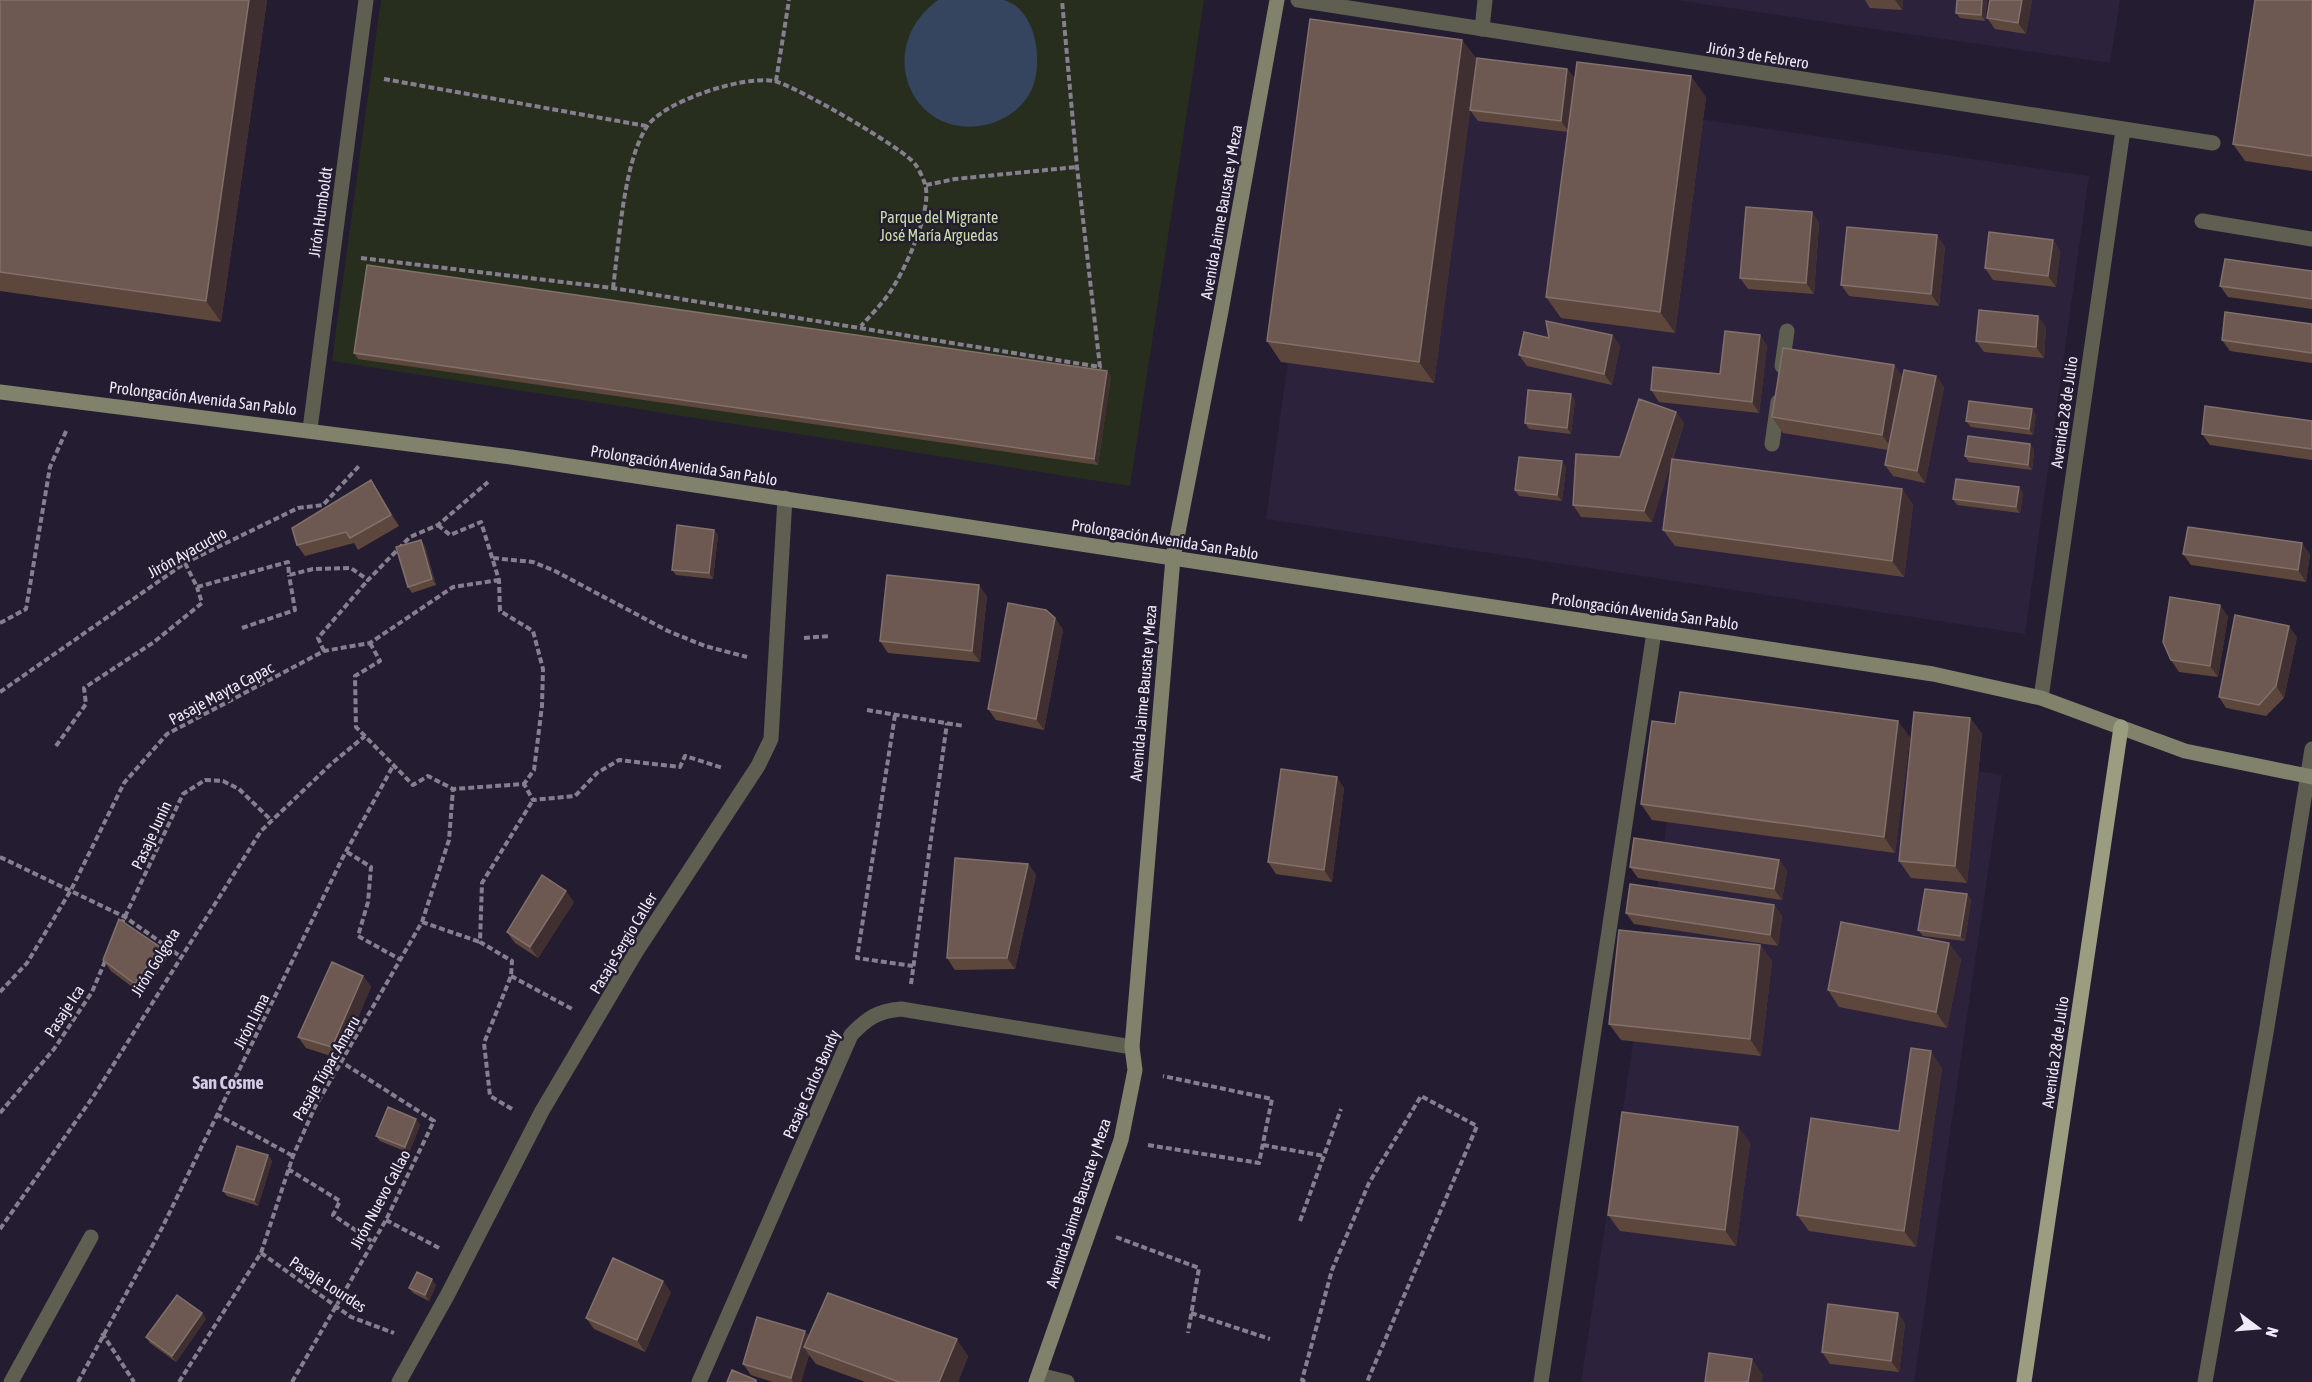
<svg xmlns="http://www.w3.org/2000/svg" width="2312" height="1382" font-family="'Asap Condensed',sans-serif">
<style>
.built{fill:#2c223c}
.green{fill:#282e1d}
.water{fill:#35445f}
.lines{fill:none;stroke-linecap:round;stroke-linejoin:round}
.path{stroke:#857f90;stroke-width:4;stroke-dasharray:6 3;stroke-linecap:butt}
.lane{stroke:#5e5f51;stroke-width:15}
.street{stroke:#5e5f51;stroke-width:15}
.secondary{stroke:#80826b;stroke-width:15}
.primary{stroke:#9a9d80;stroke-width:15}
.wall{fill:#5d473d}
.shaded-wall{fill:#402f30}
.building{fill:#6d5951;stroke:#81706b;stroke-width:1.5}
.labels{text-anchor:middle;stroke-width:5;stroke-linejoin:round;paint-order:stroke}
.street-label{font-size:16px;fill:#eeeaf8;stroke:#241d31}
.park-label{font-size:16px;fill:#c8dea5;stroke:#241d31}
.neighbourhood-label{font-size:18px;font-weight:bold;fill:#d3cbe6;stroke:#241d31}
</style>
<rect width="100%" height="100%" fill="#241d31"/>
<path class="built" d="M1675,0H2120L2110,63Z
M1329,65L2089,176L2025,634L1266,519Z
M1682,725L2002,775L1914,1382H1581Z"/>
<path class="green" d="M381,0H1204L1130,486L332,361Z"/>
<path class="water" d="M938,0C956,0 986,0 1003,0C1037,8 1044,64 1031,91C1023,107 1007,119 989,124C913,144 871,49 938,0Z"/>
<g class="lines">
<path class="path" d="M384,79L646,126
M776,81L789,0
M926,185L955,179L1077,167
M361,258L613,288L1100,367L1077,167L1062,0
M613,288C619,244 623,165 646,128C662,101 745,75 774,81C792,84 905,149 915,164C919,169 923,178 925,184C933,210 904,273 888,295C880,306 870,316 861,326
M438,525L450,535L481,522L499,580L500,611L533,631L543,669L542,706L534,770L524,784
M493,558L533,562L555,571L668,631L705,646L747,657
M185,563L197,587L288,562L289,575L313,569L351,568L368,580L410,537L438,525L488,482
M0,623L26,609L50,467L67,429
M242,628L295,610L289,575
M804,638L830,636
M370,643L380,661L355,676L356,727L413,785L428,776L453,789L524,784L533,800L575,796L597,773L619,760L680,767L685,756L723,768
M324,651L318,638L368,580
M0,692L185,563L298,508L323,505L359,466
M867,710L964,726
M895,715L857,958L913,966
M56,746L86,704L84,688L154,642L202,603L197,587
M347,852L371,867L368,902L358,936L401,960
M0,857L125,917L180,956
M422,922L480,942
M121,925L183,794L205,780L223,781L239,789L272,821
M511,976L572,1009
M911,984L947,723
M0,992L27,963L71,890L124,783L167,734L324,651L370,643L453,587L499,580
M512,1109L490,1096L484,1043L511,976L512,961L480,942L482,883L533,800
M0,1113L54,1049L92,992L106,959
M216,1114L293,1156
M1148,1145L1259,1163L1272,1099L1163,1076
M1263,1145L1324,1156
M288,1169L340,1201L333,1215L373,1242
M386,1220L439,1248
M1300,1221L1341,1109
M0,1229L93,1097L261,831L331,764L365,736
M1116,1237L1199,1268L1188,1333
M261,1253L351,1317L394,1333
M1191,1313L1270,1339
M102,1333L134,1382
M78,1382L162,1228L342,859L393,766
M179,1382L261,1253L293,1156L315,1107L422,922L449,840L453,789
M292,1382L386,1220L434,1121L343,1063
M1305,1382L1302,1380L1332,1270L1369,1183L1421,1096L1477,1126L1367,1382"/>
<path class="lane" d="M1482,29L1485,0
M2202,221L2312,239
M1782,366L1787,331
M1772,444L1778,402
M1039,1375L1067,1382
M11,1382L91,1237
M399,1382L448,1294L542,1111L636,952L758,766L771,739L785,498
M1541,1382L1654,632
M2205,1382L2266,1033L2312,749"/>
<path class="street" d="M1298,0L2213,143
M310,429L366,0
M2041,698L2123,130
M699,1382L851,1035C867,1018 878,1011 901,1009L1132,1047"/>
<path class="secondary" d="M0,392L511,457L1933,674L2041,698L2185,751L2312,777
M1036,1382L1121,1140L1135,1070L1132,1047L1173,558L1221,311L1277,0"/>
<path class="primary" d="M2024,1382L2121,727"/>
</g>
<path class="wall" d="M0,0H267L221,322L0,291Z
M1865,0H1903L1902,10L1870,8Z
M1987,0L1985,21L1960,18L1956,13Z
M2032,0L2026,34L1995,29L1987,18Z
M2312,0V171L2245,161L2233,144Z
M1462,40L1477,60L1567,69L1575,79L1706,97L1675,333L1561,318L1546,297L1568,132L1478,121L1470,110L1471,102L1434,383L1281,362L1267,341Z
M1812,212L1819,223L1814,294L1748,289L1740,278Z
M2053,240L2060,251L2056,287L1993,280L1985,268Z
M1945,247L1939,306L1849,296L1841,285Z
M2312,271V309L2228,297L2220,286Z
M2312,324V363L2230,351L2222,340Z
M2046,327L2044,358L1984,352L1976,341Z
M1612,335L1620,346L1612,385L1527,366L1519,355L1549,338Z
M1760,335L1767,346L1759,413L1659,402L1651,390L1720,374Z
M354,353L1111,376L1098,465L358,359Z
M1894,365L1903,378L1936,376L1944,387L1925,483L1893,476L1885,465L1888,450L1783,433L1772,417Z
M1575,400L1571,434L1529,429L1525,423Z
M1676,412L1684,423L1673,459L1902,489L1913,505L1904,577L1675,546L1663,530L1672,460L1652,522L1581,517L1573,505L1620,457Z
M2036,415L2033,435L1971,427L1966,421Z
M2312,421V460L2210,445L2202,434Z
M2030,444L2034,450L2032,470L1969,462L1965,456Z
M1566,467L1562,501L1519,496L1515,490Z
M378,491L399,526L358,550L354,543L305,556L297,545Z
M2023,493L2020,513L1957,505L1953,499Z
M714,530L718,535L713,579L676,575L672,570Z
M425,546L436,585L412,593L408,587Z
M2183,554H2310L2306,582L2191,565Z
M987,596L980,662L888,653L880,641Z
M2228,616L2218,677L2179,672L2171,660Z
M1055,618L1063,630L1044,730L996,720L988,709Z
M2297,637L2284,698L2266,716L2226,708L2219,697Z
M1970,718L1982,734L1967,883L1911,878L1899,861Z
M1675,724L1910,737L1895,853L1652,820L1641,804Z
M1344,788L1332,882L1276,874L1268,862Z
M1779,860L1787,871L1782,900L1638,878L1630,867Z
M1028,864L1036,875L1015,969L955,970L947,958Z
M1967,894L1971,900L1965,941L1923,936L1918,930Z
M574,902L538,958L515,943L507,932Z
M1774,905L1782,916L1778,946L1634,924L1626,913Z
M1760,945L1772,961L1761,1056L1621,1040L1609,1024Z
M167,959L143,995L111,971L103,960Z
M1961,959L1947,1028L1839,1007L1828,990Z
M363,976L371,987L340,1059L306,1048L298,1037Z
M1942,1068L1916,1247L1809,1231L1797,1215L1899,1131Z
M416,1119L420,1125L409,1153L380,1141L376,1136Z
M1738,1127L1750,1143L1736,1246L1620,1231L1608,1215Z
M268,1155L272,1161L258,1206L227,1196L223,1191Z
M436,1285L429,1301L413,1293L409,1288Z
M671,1292L645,1352L594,1329L586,1318Z
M202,1313L206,1319L176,1362L150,1343L146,1337Z
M1898,1313L1905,1324L1899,1372L1830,1364L1822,1352Z
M805,1331L809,1337L968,1356L958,1382H865L816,1364L809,1355L801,1382H773L751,1375L743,1364Z"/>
<path class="shaded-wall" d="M249,0H267L221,322L206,301Z
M1895,0H1903L1902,10Z
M1982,0H1987L1985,21L1981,15Z
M2022,0H2032L2026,34L2018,23Z
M1462,40L1477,61L1434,383L1419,362Z
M1567,69L1575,80L1569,132L1561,121Z
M1691,76L1706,97L1675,333L1660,312Z
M1812,212L1819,223L1814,294L1806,283Z
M1937,235L1945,247L1939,306L1931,294Z
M2053,240L2060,251L2056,287L2048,276Z
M2038,316L2046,327L2044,358L2036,347Z
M1612,335L1620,346L1612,385L1604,374Z
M1760,335L1767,346L1759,413L1752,402Z
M1894,365L1905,382L1893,451L1882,435Z
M1107,371L1111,376L1098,465L1094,459Z
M1936,376L1944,387L1925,483L1917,471Z
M1571,394L1575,400L1571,434L1567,428Z
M2032,409L2036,415L2033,435L2029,429Z
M1676,412L1684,423L1652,522L1644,511Z
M2030,444L2034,450L2032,470L2028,465Z
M1562,461L1566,467L1562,501L1557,495Z
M371,480L378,491L399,526L391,515Z
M2019,487L2023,493L2020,513L2016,507Z
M1902,489L1913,505L1904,577L1892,561Z
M714,530L718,535L713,579L709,573Z
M421,540L425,546L436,585L432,579Z
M2302,543L2310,554L2306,582L2298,570Z
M979,585L987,596L980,662L972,651Z
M2220,605L2228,616L2218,677L2210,666Z
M1055,618L1063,630L1044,730L1036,719Z
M2289,626L2297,637L2284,698L2276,686Z
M1970,718L1982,734L1967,883L1955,866Z
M1898,721L1910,737L1895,853L1884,837Z
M1337,777L1344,788L1332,882L1324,870Z
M1779,860L1787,871L1782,900L1774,889Z
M1028,864L1036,875L1015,969L1007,958Z
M566,891L574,902L538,958L530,947Z
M1967,894L1971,900L1965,941L1960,936Z
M1774,905L1782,916L1778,946L1770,935Z
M1949,943L1961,959L1947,1028L1936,1012Z
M1760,945L1772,961L1761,1056L1750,1039Z
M160,947L167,959L143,995L135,984Z
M363,976L371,987L340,1059L332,1047Z
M1931,1051L1942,1068L1916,1247L1904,1231Z
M416,1119L420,1125L409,1153L405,1147Z
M1738,1127L1750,1143L1736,1246L1725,1230Z
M268,1155L272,1161L258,1206L254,1200Z
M432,1279L436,1285L429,1301L425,1295Z
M663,1281L671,1292L645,1352L637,1340Z
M202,1313L206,1319L176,1362L172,1356Z
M1898,1313L1905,1324L1899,1372L1891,1361Z
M805,1331L813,1343L804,1347L809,1355L801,1382H793L791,1378Z
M957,1339L968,1356L958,1382H939Z
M1752,1359L1763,1375L1762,1382H1748Z"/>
<path class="building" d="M0,0H249L206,301L0,272Z
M1957,0H1982L1981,15L1956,13Z
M1990,0H2022L2018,23L1987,18Z
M2255,0H2312V156L2233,144Z
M1310,19L1462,40L1419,362L1267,341Z
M1477,58L1567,69L1561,121L1470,110Z
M1577,62L1691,76L1660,312L1546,297Z
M1746,207L1812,212L1806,283L1740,278Z
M1847,227L1937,235L1931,294L1841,285Z
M1989,232L2053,240L2048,276L1985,268Z
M2225,259L2312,271V299L2220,286Z
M367,265L1107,371L1094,459L354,353Z
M1979,310L2038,316L2036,347L1976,341Z
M2225,312L2312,324V353L2222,340Z
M1546,321L1612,335L1604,374L1519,355L1524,332L1549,338Z
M1725,331L1760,335L1752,402L1651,390L1653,367L1720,374Z
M1783,348L1894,365L1882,435L1772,417Z
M1904,370L1936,376L1917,471L1885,465Z
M1528,390L1571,394L1567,428L1525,423Z
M1639,399L1676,412L1644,511L1573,505L1576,454L1620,457Z
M1969,401L2032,409L2029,429L1966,421Z
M2205,406L2312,421V449L2202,434Z
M1968,436L2030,444L2028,465L1965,456Z
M1519,457L1562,461L1557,495L1515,490Z
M1672,459L1902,489L1892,561L1663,530Z
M1956,479L2019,487L2016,507L1953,499Z
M371,480L391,515L350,538L346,532L297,545L292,528Z
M677,525L714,530L709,573L672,570Z
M2188,527L2302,543L2298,570L2183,554Z
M421,540L432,579L408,587L396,547Z
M887,575L979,585L972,651L880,641Z
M2170,597L2220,605L2210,666L2171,660L2163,642Z
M1008,603L1046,610L1055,618L1036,719L988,709Z
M2235,615L2289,626L2276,686L2259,705L2219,697Z
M1680,692L1898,721L1884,837L1641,804L1652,721L1675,724Z
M1914,712L1970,718L1955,866L1899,861Z
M1281,769L1337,777L1324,870L1268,862Z
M1634,838L1779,860L1774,889L1630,867Z
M955,858L1028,864L1007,958H947Z
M542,875L566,891L530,947L507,932Z
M1630,884L1774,905L1770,935L1626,913Z
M1925,889L1967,894L1960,936L1918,930Z
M119,919L160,947L135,984L103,960Z
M1841,922L1949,943L1936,1012L1828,990Z
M1619,930L1760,945L1750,1039L1609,1024Z
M332,962L363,976L332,1047L298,1037Z
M1911,1048L1931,1051L1904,1231L1797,1215L1811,1118L1899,1131Z
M388,1107L416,1119L405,1147L376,1136Z
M1622,1112L1738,1127L1725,1230L1608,1215Z
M237,1146L268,1155L254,1200L223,1191Z
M613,1258L663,1281L637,1340L586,1318Z
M417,1272L432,1279L425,1295L409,1288Z
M828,1293L957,1339L939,1382H899L804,1347Z
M177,1295L202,1313L172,1356L146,1337Z
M1828,1304L1898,1313L1891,1361L1822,1352Z
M757,1317L805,1331L791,1378L743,1364Z
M1709,1353L1752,1359L1748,1382H1705Z
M732,1370L756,1380V1382H727Z"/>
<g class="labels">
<g class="street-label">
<text transform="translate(1758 55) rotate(9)" y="6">Jirón 3 de Febrero</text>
<text transform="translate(320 212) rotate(-82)" y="6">Jirón Humboldt</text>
<text transform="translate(1221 212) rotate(-80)" y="6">Avenida Jaime Bausate y Meza</text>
<text transform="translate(203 398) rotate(7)" y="6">Prolongación Avenida San Pablo</text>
<text transform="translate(2064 412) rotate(-82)" y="6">Avenida 28 de Julio</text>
<text transform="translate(684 465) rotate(9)" y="6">Prolongación Avenida San Pablo</text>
<text transform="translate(1165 539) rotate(9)" y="6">Prolongación Avenida San Pablo</text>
<text transform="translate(187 552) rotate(-29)" y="6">Jirón Ayacucho</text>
<text transform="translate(1645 611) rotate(8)" y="6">Prolongación Avenida San Pablo</text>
<text transform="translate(221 693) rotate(-28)" y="6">Pasaje Mayta Capac</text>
<text transform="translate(1143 693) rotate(-85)" y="6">Avenida Jaime Bausate y Meza</text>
<text transform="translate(151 835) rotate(-65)" y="6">Pasaje Junín</text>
<text transform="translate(623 943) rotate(-59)" y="6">Pasaje Sergio Caller</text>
<text transform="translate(155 962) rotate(-58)" y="6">Jirón Golgota</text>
<text transform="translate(64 1011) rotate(-57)" y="6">Pasaje Ica</text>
<text transform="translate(251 1021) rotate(-63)" y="6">Jirón Lima</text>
<text transform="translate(2055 1052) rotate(-82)" y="6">Avenida 28 de Julio</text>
<text transform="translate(326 1068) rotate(-60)" y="6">Pasaje Túpac Amaru</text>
<text transform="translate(811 1084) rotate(-66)" y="6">Pasaje Carlos Bondy</text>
<text transform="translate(380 1199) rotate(-62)" y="6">Jirón Nuevo Callao</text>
<text transform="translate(1078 1203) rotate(-72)" y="6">Avenida Jaime Bausate y Meza</text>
<text transform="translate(328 1284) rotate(33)" y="6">Pasaje Lourdes</text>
</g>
<g class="park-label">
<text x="939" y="223">Parque del Migrante<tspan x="939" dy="18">José María Arguedas</tspan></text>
</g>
<g class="neighbourhood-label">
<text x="228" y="1089">San Cosme</text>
</g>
</g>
<g transform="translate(2258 1328) rotate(106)" stroke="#241d31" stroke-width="4.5" paint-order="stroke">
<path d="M0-4.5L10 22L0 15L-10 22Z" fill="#eeeaf8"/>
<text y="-9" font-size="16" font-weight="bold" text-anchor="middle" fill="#eeeaf8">N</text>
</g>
</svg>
